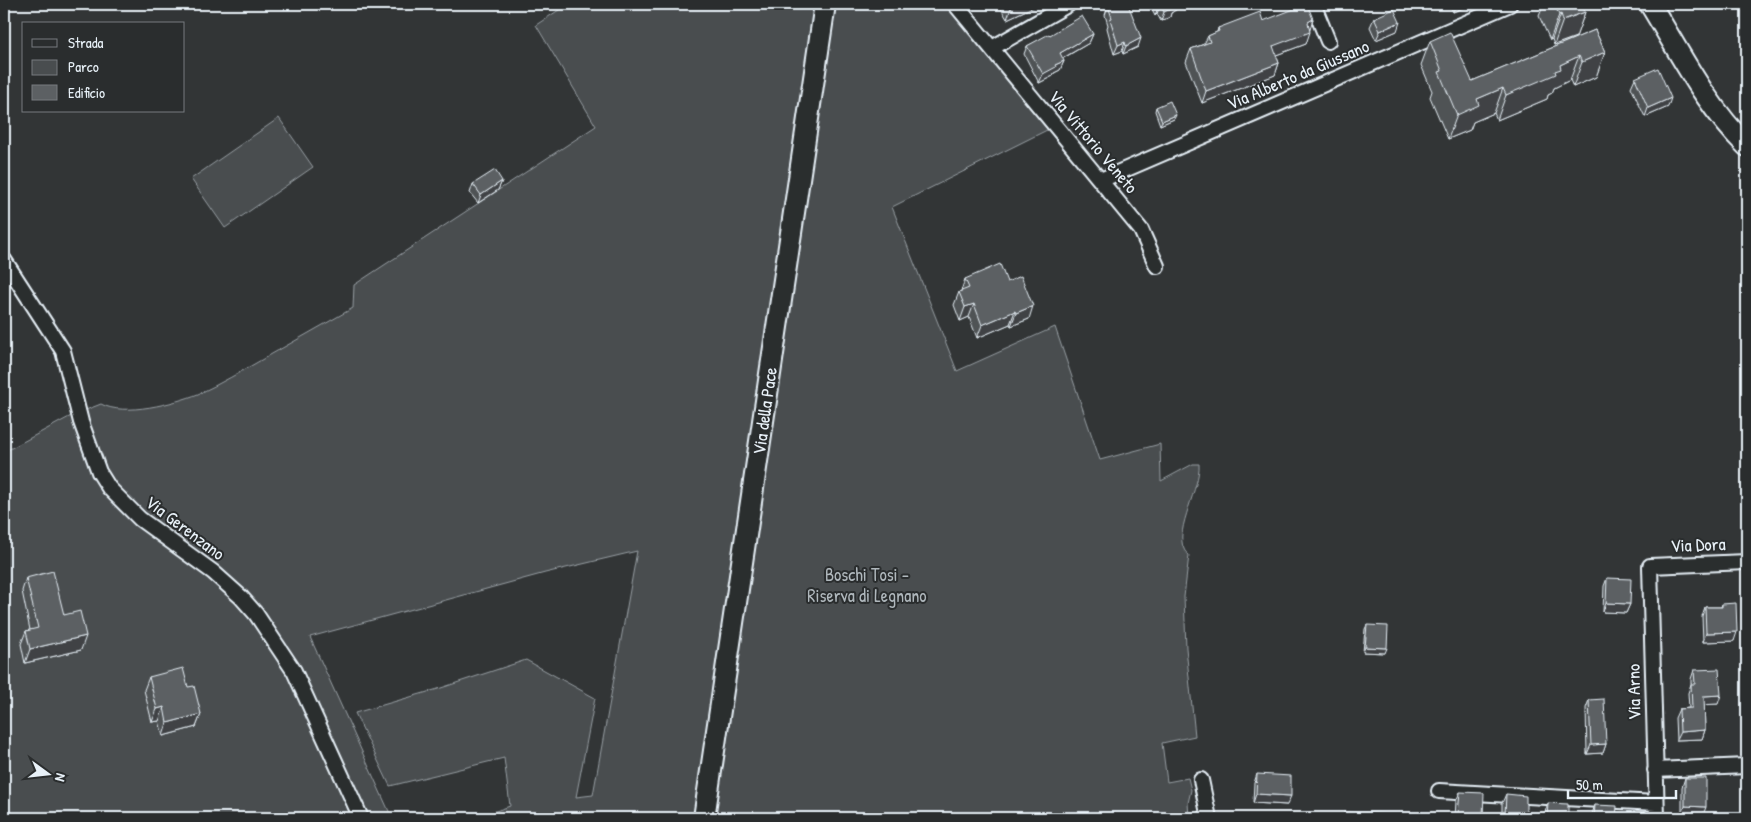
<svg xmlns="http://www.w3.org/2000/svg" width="1751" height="822" font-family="'Patrick Hand',sans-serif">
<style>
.green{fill:#494d4f;stroke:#989fa4}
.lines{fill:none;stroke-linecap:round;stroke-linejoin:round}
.street-casing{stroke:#e8f1f8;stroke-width:18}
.secondary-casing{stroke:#e8f1f8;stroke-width:24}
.street{stroke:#2a2d2e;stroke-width:14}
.secondary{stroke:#2a2d2e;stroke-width:20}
.wall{fill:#4f5355;stroke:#e8f1f8}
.shaded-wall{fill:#404345;stroke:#e8f1f8}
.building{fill:#5c6063;stroke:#e8f1f8}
.labels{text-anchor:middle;stroke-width:4;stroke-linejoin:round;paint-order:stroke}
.street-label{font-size:18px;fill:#e8f1f8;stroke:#2a2d2e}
.park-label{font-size:18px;fill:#b0b8bd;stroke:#2a2d2e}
</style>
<rect width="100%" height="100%" fill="#323536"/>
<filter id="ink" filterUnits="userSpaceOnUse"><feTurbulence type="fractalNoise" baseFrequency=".02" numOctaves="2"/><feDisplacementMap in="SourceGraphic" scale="10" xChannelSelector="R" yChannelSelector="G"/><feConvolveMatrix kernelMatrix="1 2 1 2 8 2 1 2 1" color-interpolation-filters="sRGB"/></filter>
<g filter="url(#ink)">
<path class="green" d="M568,4H957L1049,129L892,207L957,371L1055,327L1100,460L1160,444L1161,481L1193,464H1199C1201,486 1174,530 1184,549C1185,552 1187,553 1189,555L1184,597L1186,648L1195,736L1162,743L1167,782L1188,778L1191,790L1188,803L1189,818H476L510,806L504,758L390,786L355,713L438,689L526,660L595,698L576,797L593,795L637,551L545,573L310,637L392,818H4V452L73,415L101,404C124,417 175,403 198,394C220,384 242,371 263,359C293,342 323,325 353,308L354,285L596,126L536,25Z
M279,118L313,167L225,228L191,179Z"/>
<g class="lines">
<g class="street-casing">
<path id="street" d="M955,4L1141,230L1157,266
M1313,4L1328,41
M992,48L1069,4
M1101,180L1510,4
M4,260L63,351L81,422L99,472L109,488L140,519L213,572L241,597L256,614L294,671L361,818
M1655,770L1747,766
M1201,780L1209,818
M1439,791L1656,803
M1657,818L1650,566L1747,562"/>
</g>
<g class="secondary-casing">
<path id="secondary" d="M1650,4C1680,53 1706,106 1747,146
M704,818L825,4"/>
</g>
<use href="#street" class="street"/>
<use href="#secondary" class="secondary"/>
</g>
<path class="wall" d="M1002,4H1035V6L1007,19L1000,7Z
M1149,4H1179L1177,9L1171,13L1170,17L1161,21L1157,14L1155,16Z
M1449,4H1473L1453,12Z
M1544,4H1581L1585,12L1576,37L1554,45L1552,39L1550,40L1539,16Z
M1108,6H1121L1138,47L1123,54L1122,51L1114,54L1107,28L1108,25L1105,15Z
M1374,18L1397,31L1376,40L1370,27Z
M1313,19L1310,29L1306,44L1276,55L1279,63L1275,75L1202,103L1186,62L1191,49L1204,44L1208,36L1217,32L1218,28L1263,21Z
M1595,30L1605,52L1596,77L1573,87L1570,80L1554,88L1552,93L1548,95L1547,99L1497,120L1494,113L1473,122L1470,130L1448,139L1430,97L1432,91L1421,65L1430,41L1472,81Z
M1093,34L1089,43L1062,59L1064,61L1060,70L1054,73L1053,76L1039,83L1024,54L1027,46L1050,35Z
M1635,78L1668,107L1645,117L1631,87Z
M1156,107L1174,119L1160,125L1155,111Z
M502,181L498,190L478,203L470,193L473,184Z
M965,279L1007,282L1029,319L1011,326L1010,324L977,338L969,317L960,321L954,305L959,292L961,291Z
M26,578L64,615L81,650L25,663L21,644L26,631L30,630L22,591Z
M1607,578L1630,604L1626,613L1603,612L1604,586Z
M1722,604L1734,641L1703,642L1702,616L1705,607H1721Z
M1367,625L1385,653L1363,652L1365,629Z
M1694,670L1718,704H1704L1705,730L1702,739L1676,740L1675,718L1679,709L1689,708L1688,693L1691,684V679Z
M149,677L188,687L201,714L196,727L163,736L159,721L152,722L144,690Z
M1589,700L1606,744L1603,753L1587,754L1586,708Z
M1257,774L1287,805L1253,803L1254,783Z
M1685,778L1703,815H1682V787Z
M1460,792L1483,816L1490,818H1455L1456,801Z
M1506,794L1524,818H1502V803Z
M1548,803L1568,818H1544L1545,812Z
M1595,805L1616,818H1592V814Z"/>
<path class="shaded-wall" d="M1019,4H1035V6L1007,19L1011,8Z
M1175,4H1179L1177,9L1171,13L1170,17L1161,21L1164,12Z
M1456,4H1473L1453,12Z
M1160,5L1157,14L1155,16L1158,7Z
M1585,12L1576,37L1554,45L1563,20Z
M1561,14L1552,39L1550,40L1559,15Z
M1313,19L1309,32H1310L1306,44L1268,58L1273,46L1308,22Z
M1400,22L1397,31L1376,40L1380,31Z
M1093,34L1089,43L1056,62L1060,53Z
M1141,38L1138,47L1123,54L1126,46Z
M1125,42L1122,51L1114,54L1118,45Z
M1605,52L1596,77L1573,87L1582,62Z
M1579,56L1570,80L1554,88L1552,93L1548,95L1547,99L1497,120L1506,95L1555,71L1560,65Z
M1064,61L1060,70L1054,73L1053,76L1039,83L1043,74L1055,65Z
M1279,63L1275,75L1202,103L1206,91Z
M1503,88L1494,113L1473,122L1470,130L1448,139L1457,115L1477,99Z
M1671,98L1668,107L1645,117L1648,108Z
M1176,115L1174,119L1160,125L1162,121Z
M502,181L498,190L478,203L481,195Z
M974,304L969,317L960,321L965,307Z
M1033,306L1029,319L1011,326L1016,313Z
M1015,311L1010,324L977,338L982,325Z
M1606,603L1630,604L1626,613L1603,612Z
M1737,632L1734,641L1703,642L1706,633Z
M86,636L81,650L25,663L30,649Z
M1365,647L1387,648L1385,653L1363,652Z
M1721,695L1718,704L1700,705L1704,696Z
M164,707L159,721L152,722L157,709Z
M201,714L196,727L163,736L167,723Z
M1705,730L1702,739L1676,740L1680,732Z
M1606,744L1603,753L1587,754L1591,745Z
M1256,794L1291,796L1287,805L1253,803Z
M1685,806L1706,807L1703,815H1682Z
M1458,814H1465L1463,818H1457Z
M1505,814L1526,815L1524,818H1503Z"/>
<path class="building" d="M1009,4H1019L1011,8Z
M1115,4H1120L1121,6L1128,4L1141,38L1126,46L1125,42L1118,45L1110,19L1112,18L1108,6Z
M1156,4H1175L1172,6L1173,8L1164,12L1160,5L1158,7Z
M1307,4L1313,19L1308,22L1310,32L1273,46L1279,63L1206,91L1191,49L1210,42L1208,36L1219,31L1218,28L1260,12L1263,21Z
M1554,4H1581L1585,12L1563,20L1561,14L1559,15Z
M1394,9L1400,22L1380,31L1374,18Z
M1082,16L1093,34L1060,53L1064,61L1055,65L1056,67L1043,74L1027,46L1049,34L1050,35Z
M1595,30L1605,52L1582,62L1579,56L1560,65L1561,69L1555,71L1556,74L1506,95L1503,88L1477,99L1479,105L1457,115L1439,72L1442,71L1430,41L1450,32L1472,81Z
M1658,68L1671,98L1648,108L1635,78Z
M1170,101L1176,115L1162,121L1156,107Z
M495,170L502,181L481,195L473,184Z
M1000,264L1007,282L1021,276L1033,306L1016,313L1015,311L982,325L974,304L965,307L959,292L969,288L965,279Z
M53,571L64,615L80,611L86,636L30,649L26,631L38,628L26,578Z
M1607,578L1631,579L1630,604L1606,603Z
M1736,603L1737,632L1706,633L1705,607H1722V604Z
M1367,625L1388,626L1387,648L1365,647Z
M183,668L188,687L194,686L201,714L167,723L164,707L157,709L149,677Z
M1719,669L1721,695L1704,696L1705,730L1680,732L1679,709L1692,708L1691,684H1695L1694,670Z
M1604,699L1606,744L1591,745L1589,700Z
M1257,774L1291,776V796L1256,794Z
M1685,778H1706V807L1685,806Z
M1460,792L1484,793L1483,816H1491L1490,818H1465V814H1458Z
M1506,794L1526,796V815L1505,814Z
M1548,803L1568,804V818H1547Z
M1595,805L1617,806L1616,818H1594Z
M1344,812L1423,815V818H1344Z"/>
</g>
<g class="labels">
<g class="street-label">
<text transform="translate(1298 75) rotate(-23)" y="6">Via Alberto da Giussano</text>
<text transform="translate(1093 142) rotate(50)" y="6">Via Vittorio Veneto</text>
<text transform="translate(765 411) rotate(-82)" y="6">Via della Pace</text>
<text transform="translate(185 528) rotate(37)" y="6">Via Gerenzano</text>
<text transform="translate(1698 545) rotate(-2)" y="6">Via Dora</text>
<text transform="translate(1634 692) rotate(-91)" y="6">Via Arno</text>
</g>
<g class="park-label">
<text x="867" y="581">Boschi Tosi -<tspan x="867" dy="21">Riserva di Legnano</tspan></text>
</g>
</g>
<rect width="1751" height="822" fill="none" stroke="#2a2d2e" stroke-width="20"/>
<rect x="10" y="10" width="1731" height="802" fill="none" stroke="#e8f1f8" stroke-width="2" filter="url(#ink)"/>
<rect x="22" y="22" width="162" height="90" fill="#2a2d2e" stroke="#767b7f"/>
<rect x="32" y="39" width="25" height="8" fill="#2a2d2e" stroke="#767b7f"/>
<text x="68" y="48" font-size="15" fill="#e8f1f8">Strada</text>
<rect x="32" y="60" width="25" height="15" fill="#494d4f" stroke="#767b7f"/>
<text x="68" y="72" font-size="15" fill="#e8f1f8">Parco</text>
<rect x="32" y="85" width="25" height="15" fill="#5c6063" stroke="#767b7f"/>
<text x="68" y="98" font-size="15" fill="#e8f1f8">Edificio</text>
<g transform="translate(48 774) rotate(105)" stroke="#2a2d2e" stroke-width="4" paint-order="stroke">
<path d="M0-4L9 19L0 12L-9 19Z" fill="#e8f1f8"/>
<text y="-8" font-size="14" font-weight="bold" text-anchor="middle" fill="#e8f1f8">N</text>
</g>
<path d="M1568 790v8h108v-8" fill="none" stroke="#e8f1f8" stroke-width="2.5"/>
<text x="1576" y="790" font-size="15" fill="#e8f1f8" stroke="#2a2d2e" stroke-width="4" paint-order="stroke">50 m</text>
</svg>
